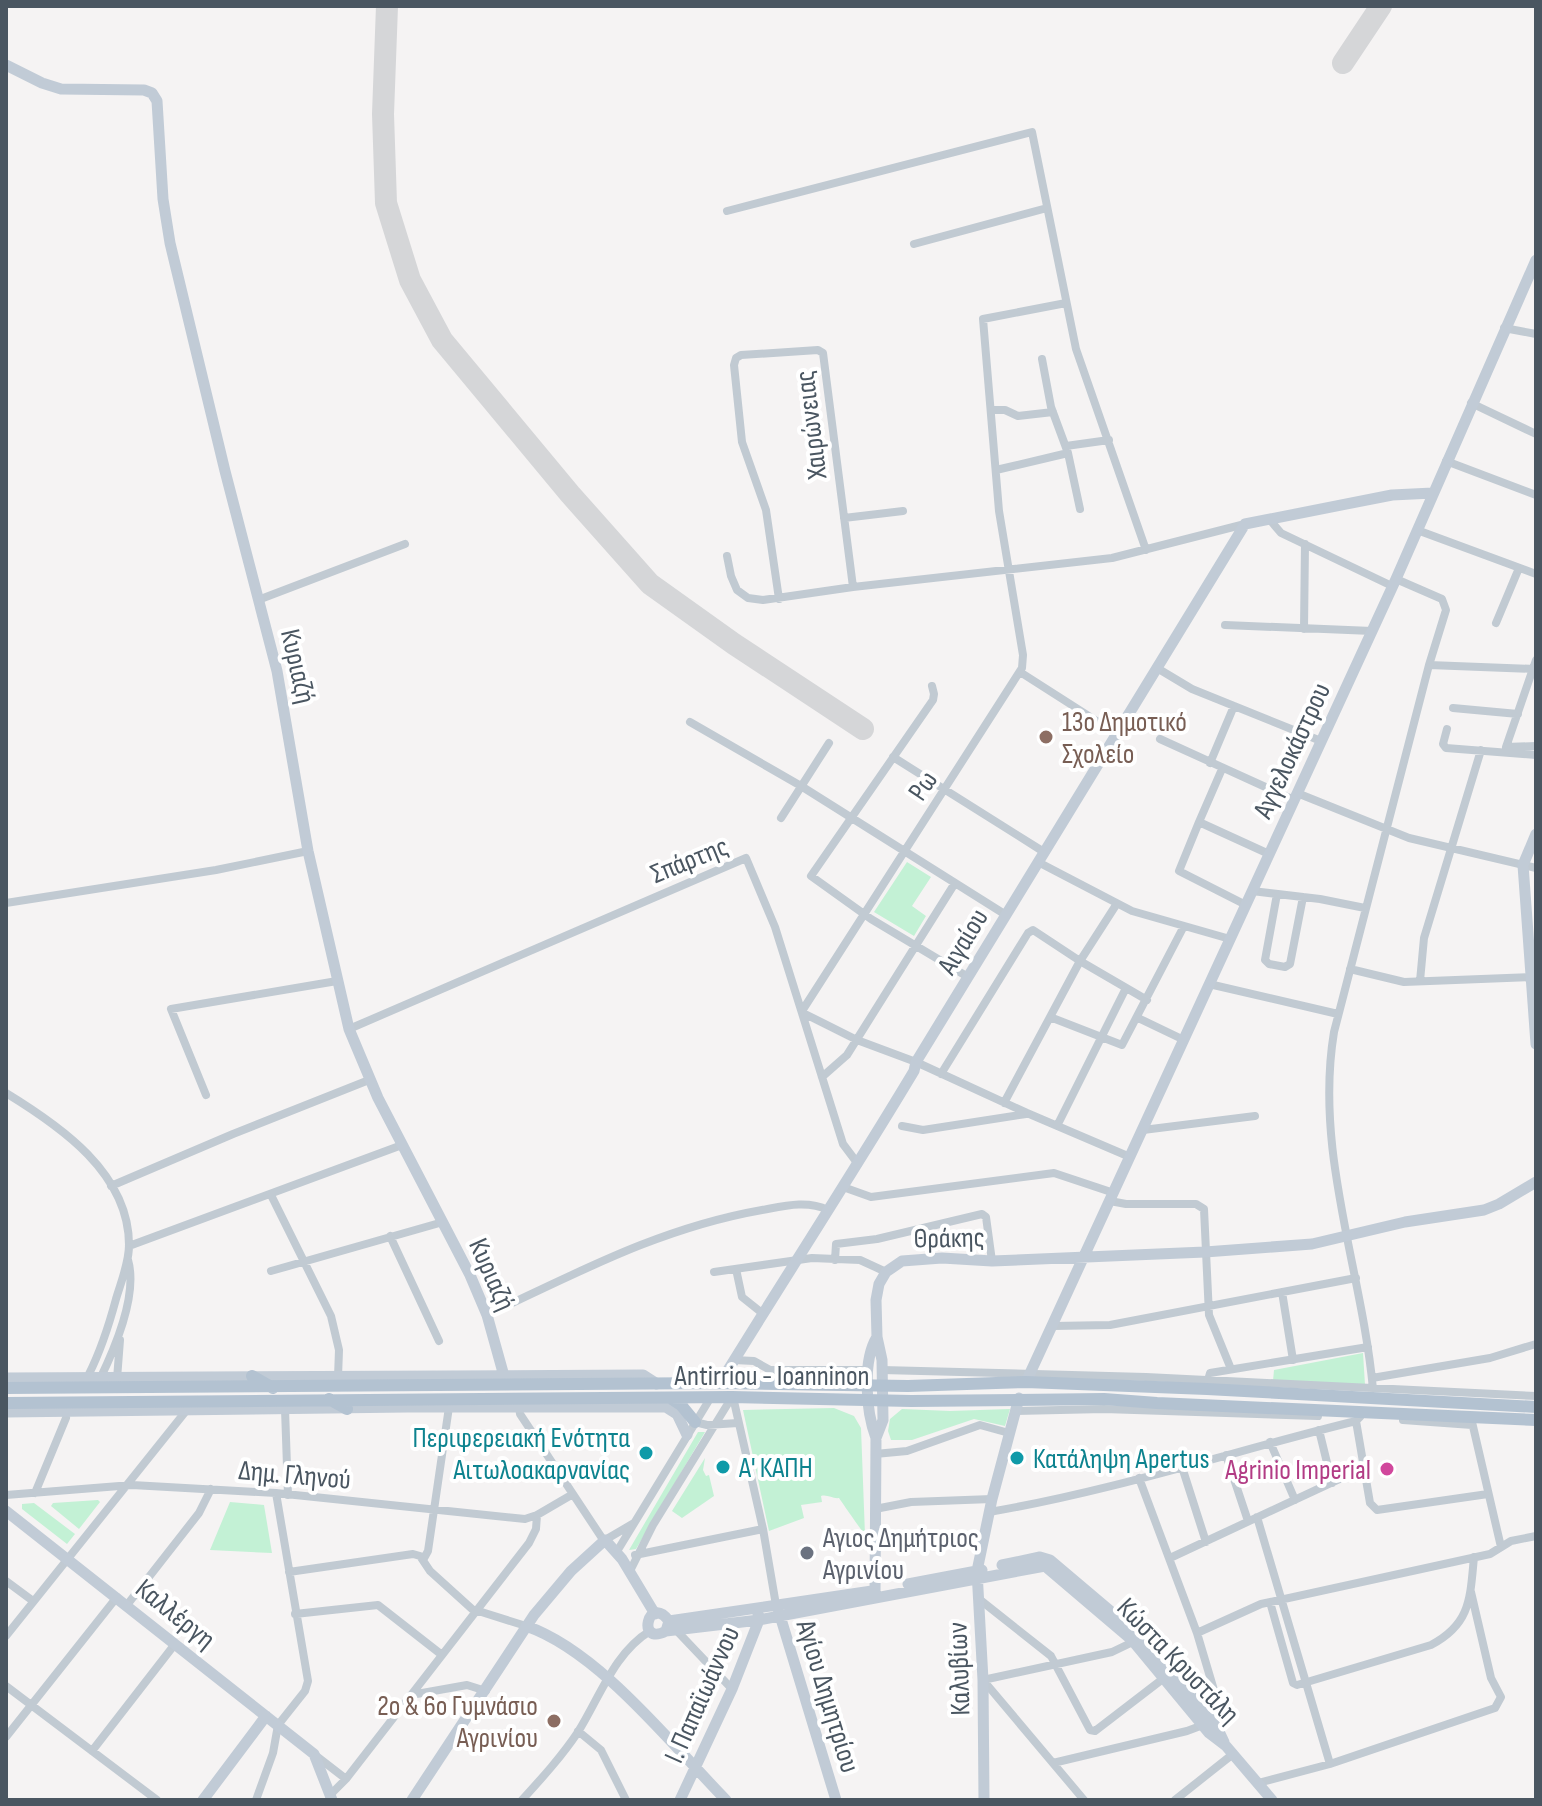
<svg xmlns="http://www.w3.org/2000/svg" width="1542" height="1806" font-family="'Sofia Sans Condensed',sans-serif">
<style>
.green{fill:#c3f1d5}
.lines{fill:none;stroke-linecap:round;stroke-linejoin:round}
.taxiway{stroke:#d5d6d8;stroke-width:22}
.street{stroke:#c1cad2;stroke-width:8}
.secondary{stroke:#c1cbd6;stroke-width:11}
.primary{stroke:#b3c2d1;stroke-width:12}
.education-dot{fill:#8d6e63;stroke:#fff;stroke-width:3}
.culture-dot{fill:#0f9aa8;stroke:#fff;stroke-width:3}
.hotel-dot{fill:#d1479c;stroke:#fff;stroke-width:3}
.worship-dot{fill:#6b7280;stroke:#fff;stroke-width:3}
.labels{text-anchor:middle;stroke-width:8;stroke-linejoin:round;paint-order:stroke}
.street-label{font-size:28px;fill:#4a5661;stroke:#fff}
.education-label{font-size:28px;fill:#785e54;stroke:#fff;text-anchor:start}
.culture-label{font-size:28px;fill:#0d838f;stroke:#fff;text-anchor:start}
.hotel-label{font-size:28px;fill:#b23c85;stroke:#fff;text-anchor:end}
.worship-label{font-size:28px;fill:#5b616d;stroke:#fff;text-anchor:start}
</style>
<rect width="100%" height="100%" fill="#f5f3f3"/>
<path class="green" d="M907,862L931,877L912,906L926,916L914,936L874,912Z
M1363,1353L1365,1385L1273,1381L1274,1370Z
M834,1408L854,1416L861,1428L865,1535C862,1531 841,1501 839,1498C833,1499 827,1494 821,1496L822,1502L801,1505L804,1518L769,1531L743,1410Z
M902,1409L950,1411L1010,1409L1005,1426L974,1419L912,1440H891L888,1431L890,1419Z
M698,1432H705L636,1549L629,1550Z
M705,1458L703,1470L706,1476L709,1475L714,1496L682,1518L672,1511Z
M98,1500L100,1502L79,1529L51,1506L53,1503Z
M230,1502L264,1505L272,1553L210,1550Z
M34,1503L75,1534L67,1544L22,1509V1504Z"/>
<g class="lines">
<path class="taxiway" d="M387,6L383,114L386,203L410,280L442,340L570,494L650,584L734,644L863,729
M1343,63L1381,6"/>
<path class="street" d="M727,211L1032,132L1076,349L1146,550
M914,244L1047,208
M1504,328L1536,334
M1042,359L1051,407L1068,453L1080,509
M1471,403L1536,434
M991,410H1005L1018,416L1053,412
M1066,446L1109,440
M1446,461L1536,495
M996,470L1068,453
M844,518L903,511
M1270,520L1281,533L1392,586
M1417,530L1536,574
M727,556L731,576L737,590L748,598L763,600L853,587L1112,558L1245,524
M779,599L766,510L742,442L734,365L736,358L741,355L818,350L823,353L853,587
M258,600L405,544
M1496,623L1519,568
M1225,625L1372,631
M1304,629L1305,544
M1536,660L1506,747L1536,746
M1429,665L1535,669
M1157,668L1192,689L1321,741
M1020,672L1117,734
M932,686L934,694L933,700L811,876L871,919L968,977
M1453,708L1518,714
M690,722L801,786L1006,915
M1447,729L1443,744L1446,748L1536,755
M1160,739L1294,800
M893,757L1044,852
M1210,763L1234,706
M1222,769L1199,822L1269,854
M1297,793L1409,838L1536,868
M781,818L829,743
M1199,822L1179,871L1246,905
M1038,862L1132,911L1230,939
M1252,891L1320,899L1365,908
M1277,894L1265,960L1269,964L1285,967L1290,964L1303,897
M6,903L216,870L308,851
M1350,969L1404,982L1535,977
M1420,981L1424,938L1481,750
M1209,984L1338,1014
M802,1011L1022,668L1023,655L999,511L983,319L1066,303
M803,1013L857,1040L916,1062L1027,1113L1130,1157
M1050,1017L1122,1045L1184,926
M1138,1018L1184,1040
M349,1029L746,858L775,927L843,1144L858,1164
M941,1074L1028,933L1033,930L1080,961L1147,1000
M822,1077L847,1055L955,883
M6,1093C60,1126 129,1173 129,1245C129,1263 121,1282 116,1299C109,1325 101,1350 89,1374
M206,1095L171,1009L337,981
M1004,1103L1080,961L1116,905
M902,1126L923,1130L1026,1114
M1057,1126L1126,988
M1143,1130L1255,1116
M111,1186L233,1134L369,1080
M843,1187L871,1197L1054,1173L1114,1193
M271,1195L331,1316L339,1350L338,1377
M1110,1201L1126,1204H1196L1204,1209L1209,1315L1231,1369
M390,1236L439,1341
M129,1246L402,1145
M835,1260L836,1244L877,1239L982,1214L986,1217L992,1261
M736,1269L742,1297L762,1313
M271,1271L443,1222
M714,1272L812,1258L860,1260L886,1272
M1282,1292L1293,1360
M487,1315C579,1272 660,1228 762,1210C784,1206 807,1200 828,1210
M1053,1326L1110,1325L1356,1278
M734,1360L754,1361L770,1370H868
M882,1370L1146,1377L1536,1396
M1372,1378L1490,1358L1536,1344
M100,1379C115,1348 138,1294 128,1260
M117,1379L120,1340
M1207,1384L1210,1373L1368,1347
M1373,1389C1362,1270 1314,1152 1334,1032L1429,665L1446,610L1442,599L1396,579
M733,1397L763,1529L776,1605
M519,1407L520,1414L602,1538L605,1540L634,1523
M285,1409L288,1495
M1015,1411L1104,1409L1318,1416
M1403,1420L1472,1425
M1356,1421L1370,1503L1377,1510L1488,1494
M695,1422L707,1425L738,1423
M1472,1422L1501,1547
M1319,1430L1332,1483
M1270,1442L1295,1500
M875,1454L907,1451L980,1425L1009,1433
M1226,1455L1248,1521
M1182,1467L1206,1542
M1139,1478L1197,1633L1219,1707L1220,1719L1216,1725
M35,1493L66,1418
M6,1495L132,1485L276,1493L525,1519L537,1515L573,1494
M875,1509L911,1502L992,1499
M989,1512C1113,1491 1234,1451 1356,1421L1360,1417
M1257,1517L1330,1764
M616,1553L711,1397
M635,1555L763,1529
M1170,1558L1363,1468
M423,1560L428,1551L449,1407
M630,1571L653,1525L732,1397
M289,1572L413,1554L420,1556L430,1571L472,1609L526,1626
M6,1581L33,1601
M979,1599L1051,1656L1090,1730L1095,1731L1164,1678
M1270,1602L1293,1683L1297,1685L1431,1645C1471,1624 1470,1598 1474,1557
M127,1605L199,1513L211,1489
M295,1614L378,1605L442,1655
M676,1630L732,1689
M1197,1633L1261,1604L1490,1554L1511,1541L1536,1536
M6,1636L186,1411
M6,1686L157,1800
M411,1695L467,1685L486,1691
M578,1731L601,1750L626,1800
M6,1737L117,1597
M92,1751L175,1644
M315,1755L346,1779
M1053,1763L1187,1731L1203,1725
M1258,1783L1330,1764L1495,1708L1501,1697L1491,1678L1471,1592
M331,1794L346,1779L529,1543L536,1529L537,1515
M256,1800L273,1753L278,1725L305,1691L308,1681L276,1493
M522,1800C542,1778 562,1756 578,1732C600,1697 614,1653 650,1631
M1084,1800L983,1680L1112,1652L1137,1640
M1175,1800L1233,1754"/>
<path class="secondary" d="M6,65L42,83L61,89L144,90L152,93L157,101L163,199L170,243L225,471L277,671L308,851L349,1029L378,1098L470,1275L487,1315L504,1376
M1536,834L1523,865L1536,1044
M6,1378L643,1375L657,1384
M1026,1382L1396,579L1536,260
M720,1383C784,1279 851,1176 914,1071L916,1062L1245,524L1392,495L1433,493
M6,1412L407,1407H666L677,1414L687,1435
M876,1438L883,1420L882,1360L877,1337L876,1300L879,1284L886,1272L902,1261L942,1258L992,1261L1205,1252L1312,1244L1405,1222L1484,1210L1499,1204L1536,1182
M6,1511L314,1754L332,1800
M1002,1565L1040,1557L1050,1560L1141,1637L1216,1725L1224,1742
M908,1584L982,1570
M875,1597L876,1438C866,1412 862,1361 877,1337
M778,1609L836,1800
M669,1621L872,1591
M526,1626C599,1651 672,1745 726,1800
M666,1631L669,1621C648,1593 636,1647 666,1631L759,1620L1045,1566L1132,1640L1209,1733L1226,1746L1272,1800
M203,1800L266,1716
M412,1800L534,1615L571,1571L605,1540L622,1559L655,1614
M680,1800L732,1689L759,1620L758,1614
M984,1800L983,1680L977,1571L992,1499L1019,1398"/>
<path class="primary" d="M252,1376L273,1388
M6,1388L720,1383L908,1386L1026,1382L1207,1389L1536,1407
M329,1399L347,1409
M672,1399L681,1405L695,1422
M6,1403L732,1397L911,1401L1104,1399L1157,1403L1536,1420"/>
</g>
<g class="education-dot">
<circle cx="1046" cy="737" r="8"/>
<circle cx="554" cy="1721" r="8"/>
</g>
<g class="culture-dot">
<circle cx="646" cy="1453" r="8"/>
<circle cx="1017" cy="1458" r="8"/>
<circle cx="723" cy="1467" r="8"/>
</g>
<circle class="hotel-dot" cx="1387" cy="1469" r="8"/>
<circle class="worship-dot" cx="807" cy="1553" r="8"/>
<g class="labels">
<g class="street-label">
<text transform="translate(810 425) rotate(-97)" y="10">Χαιρώνειας</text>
<text transform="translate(299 666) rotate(77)" y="10">Κυριαζή</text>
<text transform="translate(1291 750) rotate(-65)" y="10">Αγγελοκάστρου</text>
<text transform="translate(922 785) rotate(-56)" y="10">Ρω</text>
<text transform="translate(689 859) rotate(-22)" y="10">Σπάρτης</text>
<text transform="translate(962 941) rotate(-59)" y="10">Αιγαίου</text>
<text transform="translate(949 1237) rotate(-1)" y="10">Θράκης</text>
<text transform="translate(493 1274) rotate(66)" y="10">Κυριαζή</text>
<text x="772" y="1385">Antirriou - Ioanninon</text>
<text transform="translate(295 1474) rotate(5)" y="10">Δημ. Γληνού</text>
<text transform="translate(176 1613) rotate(39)" y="10">Καλλέργη</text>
<text transform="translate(1179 1660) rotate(46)" y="10">Κώστα Κρυστάλη</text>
<text transform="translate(958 1669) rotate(-92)" y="10">Καλυβίων</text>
<text transform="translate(701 1694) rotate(-66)" y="10">Ι. Παπαϊωάννου</text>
<text transform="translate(829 1696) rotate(73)" y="10">Αγίου Δημητρίου</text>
</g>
<g class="education-label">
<text x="1062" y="731">13ο Δημοτικό<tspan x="1062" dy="32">Σχολείο</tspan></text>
<text x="538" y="1715" text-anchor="end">2ο &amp; 6ο Γυμνάσιο<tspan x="538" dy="32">Αγρινίου</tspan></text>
</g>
<g class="culture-label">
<text x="630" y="1447" text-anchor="end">Περιφερειακή Ενότητα<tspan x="630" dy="32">Αιτωλοακαρνανίας</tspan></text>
<text x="1033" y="1468">Κατάληψη Apertus</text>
<text x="739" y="1477">Α' ΚΑΠΗ</text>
</g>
<g class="hotel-label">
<text x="1371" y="1479">Agrinio Imperial</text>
</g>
<g class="worship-label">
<text x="823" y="1547">Αγιος Δημήτριος<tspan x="823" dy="32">Αγρινίου</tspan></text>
</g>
</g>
<rect width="1542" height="1806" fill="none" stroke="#4a5661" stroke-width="16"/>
</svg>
